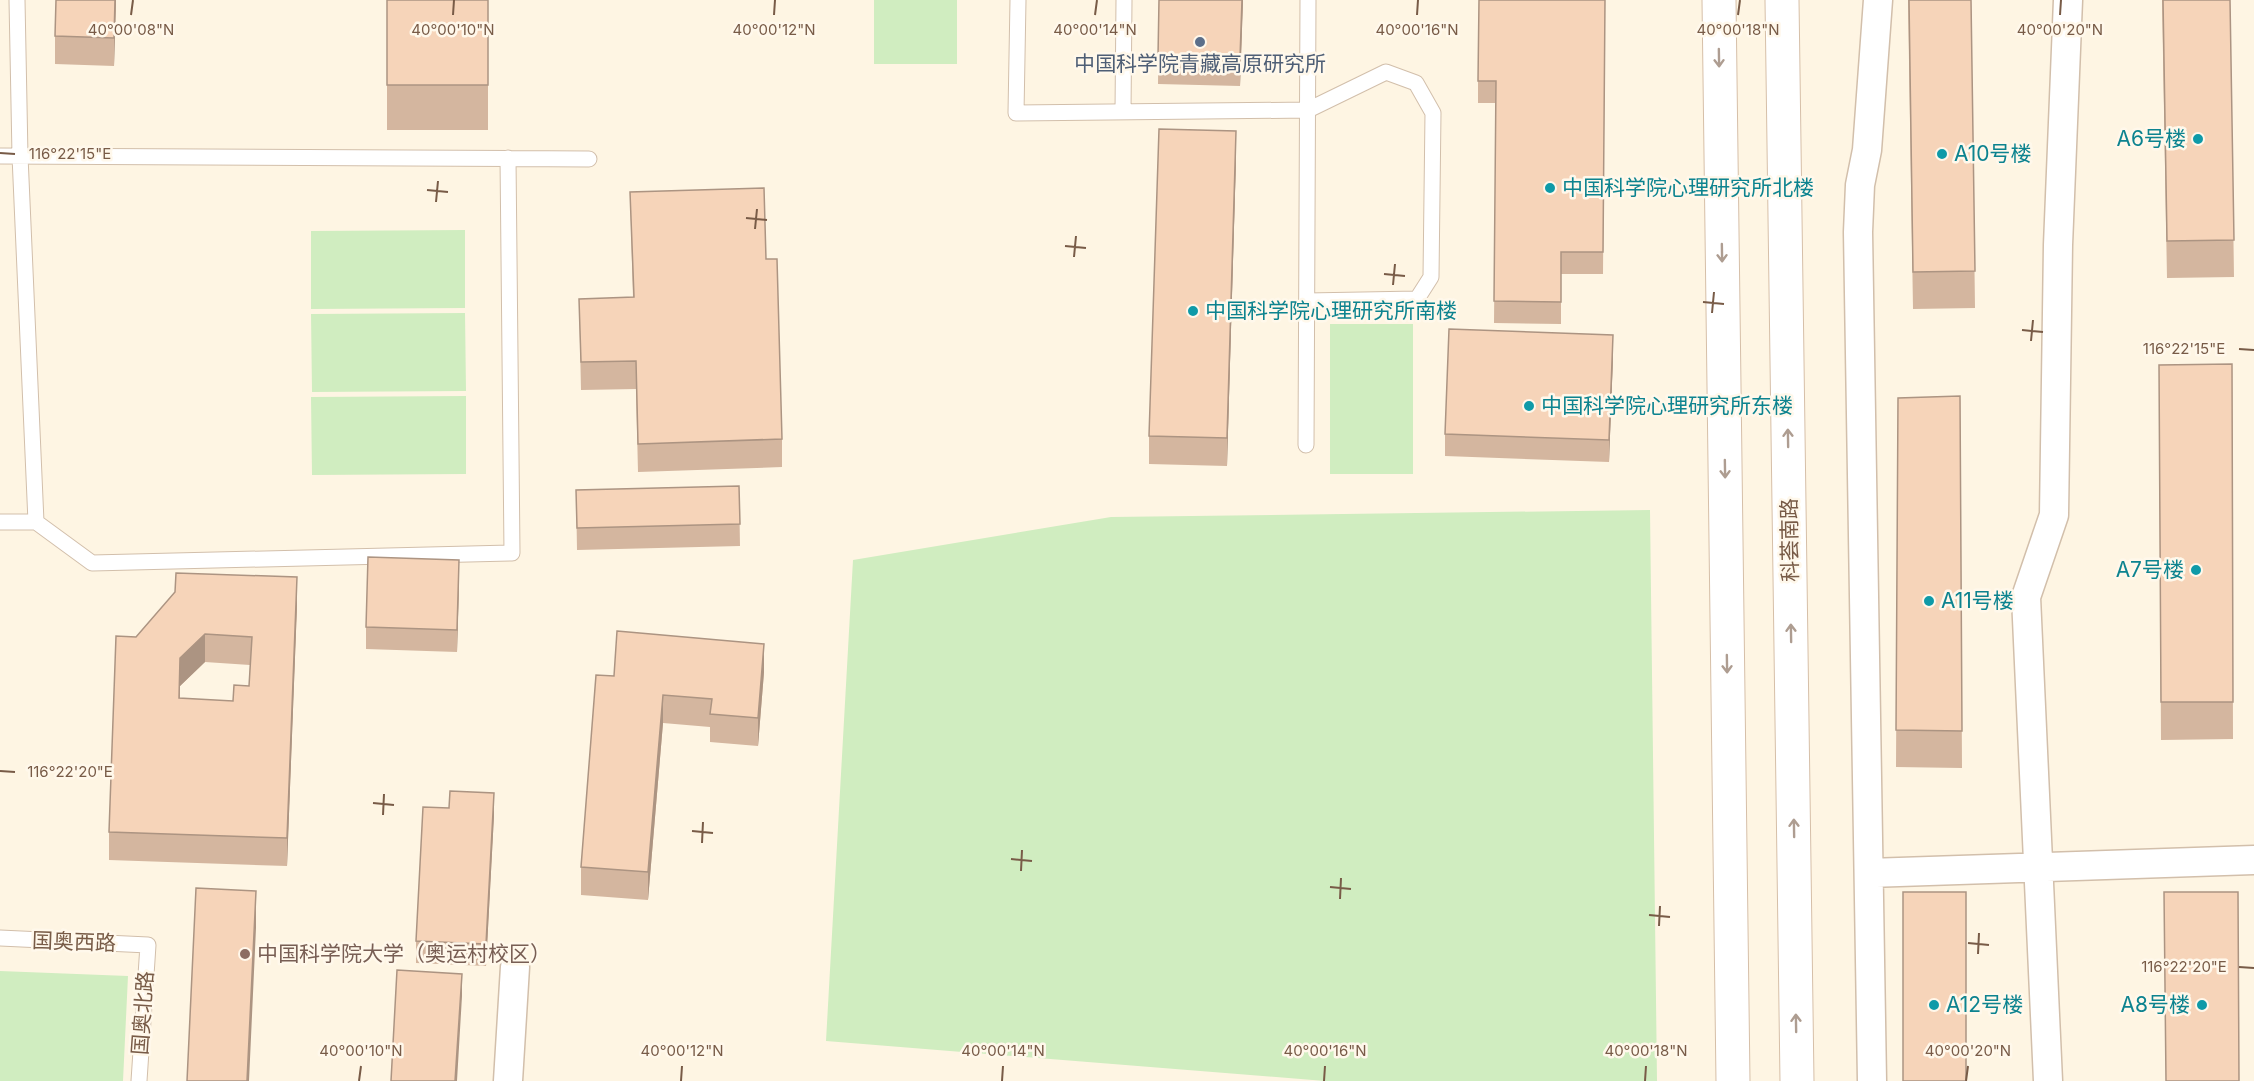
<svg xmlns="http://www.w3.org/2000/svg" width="2254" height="1081" font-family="Inter,'Noto Sans SC',sans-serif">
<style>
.grass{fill:#d0edc0}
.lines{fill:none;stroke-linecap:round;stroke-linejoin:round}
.lane-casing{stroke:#d2bfab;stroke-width:17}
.street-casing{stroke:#d2bfab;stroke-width:31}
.secondary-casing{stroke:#d6bfa8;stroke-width:35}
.lane{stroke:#fff;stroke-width:15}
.street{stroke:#fff;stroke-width:28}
.secondary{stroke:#fff;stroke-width:33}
.wall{fill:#d4b69f;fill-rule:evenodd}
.shaded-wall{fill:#ac9482}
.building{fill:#f6d4b9;stroke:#ac9482;stroke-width:1.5;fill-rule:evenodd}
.oneway{stroke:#ae9d91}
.ticks{fill:none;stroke:#785b47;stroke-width:2}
.service-dot{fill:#5c6f8a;stroke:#fff8eb;stroke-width:2}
.culture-dot{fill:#0f9aa8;stroke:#fff8eb;stroke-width:2}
.education-dot{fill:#8d6e63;stroke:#fff8eb;stroke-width:2}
.labels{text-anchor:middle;stroke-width:5;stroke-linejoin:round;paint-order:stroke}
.service-label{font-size:21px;fill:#4e5e75;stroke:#fff8eb}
.culture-label{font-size:21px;fill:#0d838f;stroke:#fff8eb;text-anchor:start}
.street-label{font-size:21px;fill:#785b47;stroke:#fff8eb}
.education-label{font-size:21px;fill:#785e54;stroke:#fff8eb;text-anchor:start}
.ticks-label{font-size:15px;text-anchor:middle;fill:#785b47;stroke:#fff8eb;stroke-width:5;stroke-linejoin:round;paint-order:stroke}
</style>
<rect width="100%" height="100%" fill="#fef5e3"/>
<path class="grass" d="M874,0H957V64H874Z
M465,230V308L311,309V231Z
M465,313L466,391L312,392L311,314Z
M1330,324H1413V474H1330Z
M466,396V474L312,475L311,397Z
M1650,510L1657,1081H1325L826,1041L853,560L1111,517Z
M0,971L128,976L123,1081H0Z"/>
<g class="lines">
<g class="lane-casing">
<path id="lane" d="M17,0L20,156L36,522L92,563L512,553L508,158
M1018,0L1016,113L1308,110L1386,72L1416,83L1433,113L1431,277L1417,299L1307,301
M1123,112L1124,0
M0,156L589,159
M1306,445L1308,0
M0,522H36
M0,938L148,945L139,1081"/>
</g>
<g class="street-casing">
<path id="street" d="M1869,873L2254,860
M508,1081L515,967
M1872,1081L1858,232L1860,185L1867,150L1878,0
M2048,1081L2026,597L2054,515L2058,245L2068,0"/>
</g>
<g class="secondary-casing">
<path id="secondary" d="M1719,0L1733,1081
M1782,0L1797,1081"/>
</g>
<use href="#lane" class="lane"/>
<use href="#street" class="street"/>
<use href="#secondary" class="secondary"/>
</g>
<path class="wall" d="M116,0L114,66L55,64V36Z
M387,0H488V130H387Z
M1159,0H1243L1240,86L1158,84Z
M1605,0L1603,274H1561V324L1494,323L1496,103H1478V81Z
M1908,0H1971L1975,308L1913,309Z
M2162,0H2230L2234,277L2167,278Z
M1236,159L1227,466L1149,464V436Z
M630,192L766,259L782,439V467L638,472L636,389L581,390L579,299L633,297Z
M1613,357L1609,462L1445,456V434Z
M2232,364L2233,739L2161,740L2159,365Z
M1960,396L1962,768L1896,767L1898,398Z
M739,486L740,546L577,550L576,490Z
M459,582L457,652L366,649V627Z
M297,605L287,866L109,860V832L136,637ZM205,662L250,665L249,686L233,701L180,698V686Z
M764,672L758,746L710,742V727L663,723L648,900L581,895V867L614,676Z
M494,815L486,966L416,963V941Z"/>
<path class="shaded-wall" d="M115,0H116L114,66V38Z
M1242,0H1243L1240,86V58Z
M1236,131V159L1227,466V438Z
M1613,335V357L1609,462V440Z
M459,560V582L457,652V630Z
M297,577V605L287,866V838Z
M205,634V662L180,686L179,726L180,658Z
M764,644V672L758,746V718Z
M663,695V723L648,900V872Z
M494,793V815L486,966V944Z
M256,891V928L249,1081H247Z
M462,974V996L457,1081H455Z"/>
<path class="building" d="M56,0H115L114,38L55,36Z
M387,0H488V85H387Z
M1159,0H1242L1240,58L1158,56Z
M1479,0H1605L1603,252H1561V302L1494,301L1496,81H1478Z
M1909,0H1971L1975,271L1913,272Z
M2163,0H2230L2234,240L2167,241Z
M1159,129L1236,131L1227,438L1149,436Z
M764,188L766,259H777L782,439L638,444L636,361L581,362L579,299L634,297L630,192Z
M1449,329L1613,335L1609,440L1445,434Z
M2232,364L2233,702H2161L2159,365Z
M1960,396L1962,731L1896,730L1898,398Z
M739,486L740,524L577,528L576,490Z
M368,557L459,560L457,630L366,627Z
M176,573L297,577L287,838L109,832L116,636L136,637L175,592ZM205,634L252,637L249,686L234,685L233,701L179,698L180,658Z
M617,631L764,644L758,718L710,714L712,699L663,695L648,872L581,867L596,675L614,676Z
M450,791L494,793L486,944L416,941L423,807L449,808Z
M196,888L256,891L247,1081H187Z
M1903,892H1966V1081H1903Z
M2164,892H2238L2239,1081H2166Z
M397,970L462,974L455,1081H391Z"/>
<defs><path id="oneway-shaft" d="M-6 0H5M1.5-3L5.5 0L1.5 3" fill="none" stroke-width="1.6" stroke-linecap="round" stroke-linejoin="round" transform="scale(1.5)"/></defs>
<g class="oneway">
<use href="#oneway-shaft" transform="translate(1719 58) rotate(89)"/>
<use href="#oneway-shaft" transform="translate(1722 253) rotate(89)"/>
<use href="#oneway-shaft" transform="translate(1788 438) rotate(-91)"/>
<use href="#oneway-shaft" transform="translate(1725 469) rotate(89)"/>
<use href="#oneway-shaft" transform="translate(1791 633) rotate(-91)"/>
<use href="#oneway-shaft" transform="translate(1727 664) rotate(89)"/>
<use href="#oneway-shaft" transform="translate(1794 828) rotate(-91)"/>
<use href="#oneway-shaft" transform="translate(1796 1023) rotate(-91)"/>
</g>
<path class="ticks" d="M131,15L133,0M453,15L454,0M774,15L775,0M1095,15L1097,0M1417,15L1418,0M1738,15L1740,0M2060,15L2061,0M0,153L15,154M427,190L448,192M436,202L438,181M746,218L767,220M755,229L757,209M1065,246L1086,248M1074,257L1076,236M1384,274L1405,276M1393,285L1395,264M1703,302L1724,304M1712,313L1714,292M2022,330L2043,332M2031,341L2033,320M2239,349L2254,350M0,771L15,772M373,803L394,805M383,815L384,794M692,831L713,833M702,843L703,822M1011,859L1032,861M1021,871L1022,850M1330,887L1351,889M1340,899L1341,878M1649,915L1670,917M1659,926L1660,906M1968,943L1989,945M1978,954L1979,933M2239,967L2254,968M359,1081L361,1066M681,1081L682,1066M1002,1081L1003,1066M1324,1081L1325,1066M1645,1081L1646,1066M1966,1081L1968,1066"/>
<circle class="service-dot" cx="1200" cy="42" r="6"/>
<g class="culture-dot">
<circle cx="2198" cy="139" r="6"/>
<circle cx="1942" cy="154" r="6"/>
<circle cx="1550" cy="188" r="6"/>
<circle cx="1193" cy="311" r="6"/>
<circle cx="1529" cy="406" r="6"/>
<circle cx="2196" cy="570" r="6"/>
<circle cx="1929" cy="601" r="6"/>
<circle cx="1934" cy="1005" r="6"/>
<circle cx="2202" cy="1005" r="6"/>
</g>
<circle class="education-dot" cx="245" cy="954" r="6"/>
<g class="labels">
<g class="service-label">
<text x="1200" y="71">中国科学院青藏高原研究所</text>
</g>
<g class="culture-label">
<text x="2186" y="146" text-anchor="end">A6号楼</text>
<text x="1954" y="161">A10号楼</text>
<text x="1562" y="195">中国科学院心理研究所北楼</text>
<text x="1205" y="318">中国科学院心理研究所南楼</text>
<text x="1541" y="413">中国科学院心理研究所东楼</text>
<text x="2184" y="577" text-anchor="end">A7号楼</text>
<text x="1941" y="608">A11号楼</text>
<text x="1946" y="1012">A12号楼</text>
<text x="2190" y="1012" text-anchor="end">A8号楼</text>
</g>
<g class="street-label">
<text transform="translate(1790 540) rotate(-91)" y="7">科荟南路</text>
<text transform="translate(74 942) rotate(2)" y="7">国奥西路</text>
<text transform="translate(143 1013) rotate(-86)" y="7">国奥北路</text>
</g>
<g class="education-label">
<text x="257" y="961">中国科学院大学（奥运村校区）</text>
</g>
</g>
<g class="ticks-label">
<text x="131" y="35">40°00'08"N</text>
<text x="453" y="35">40°00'10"N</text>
<text x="774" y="35">40°00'12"N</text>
<text x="1095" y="35">40°00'14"N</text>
<text x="1417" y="35">40°00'16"N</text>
<text x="1738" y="35">40°00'18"N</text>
<text x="2060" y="35">40°00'20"N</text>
<text x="70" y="159">116°22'15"E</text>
<text x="2184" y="354">116°22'15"E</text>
<text x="70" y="777">116°22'20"E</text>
<text x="2184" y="972">116°22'20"E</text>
<text x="361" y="1056">40°00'10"N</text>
<text x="682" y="1056">40°00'12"N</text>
<text x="1003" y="1056">40°00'14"N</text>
<text x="1325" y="1056">40°00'16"N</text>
<text x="1646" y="1056">40°00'18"N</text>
<text x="1968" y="1056">40°00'20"N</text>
</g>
</svg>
